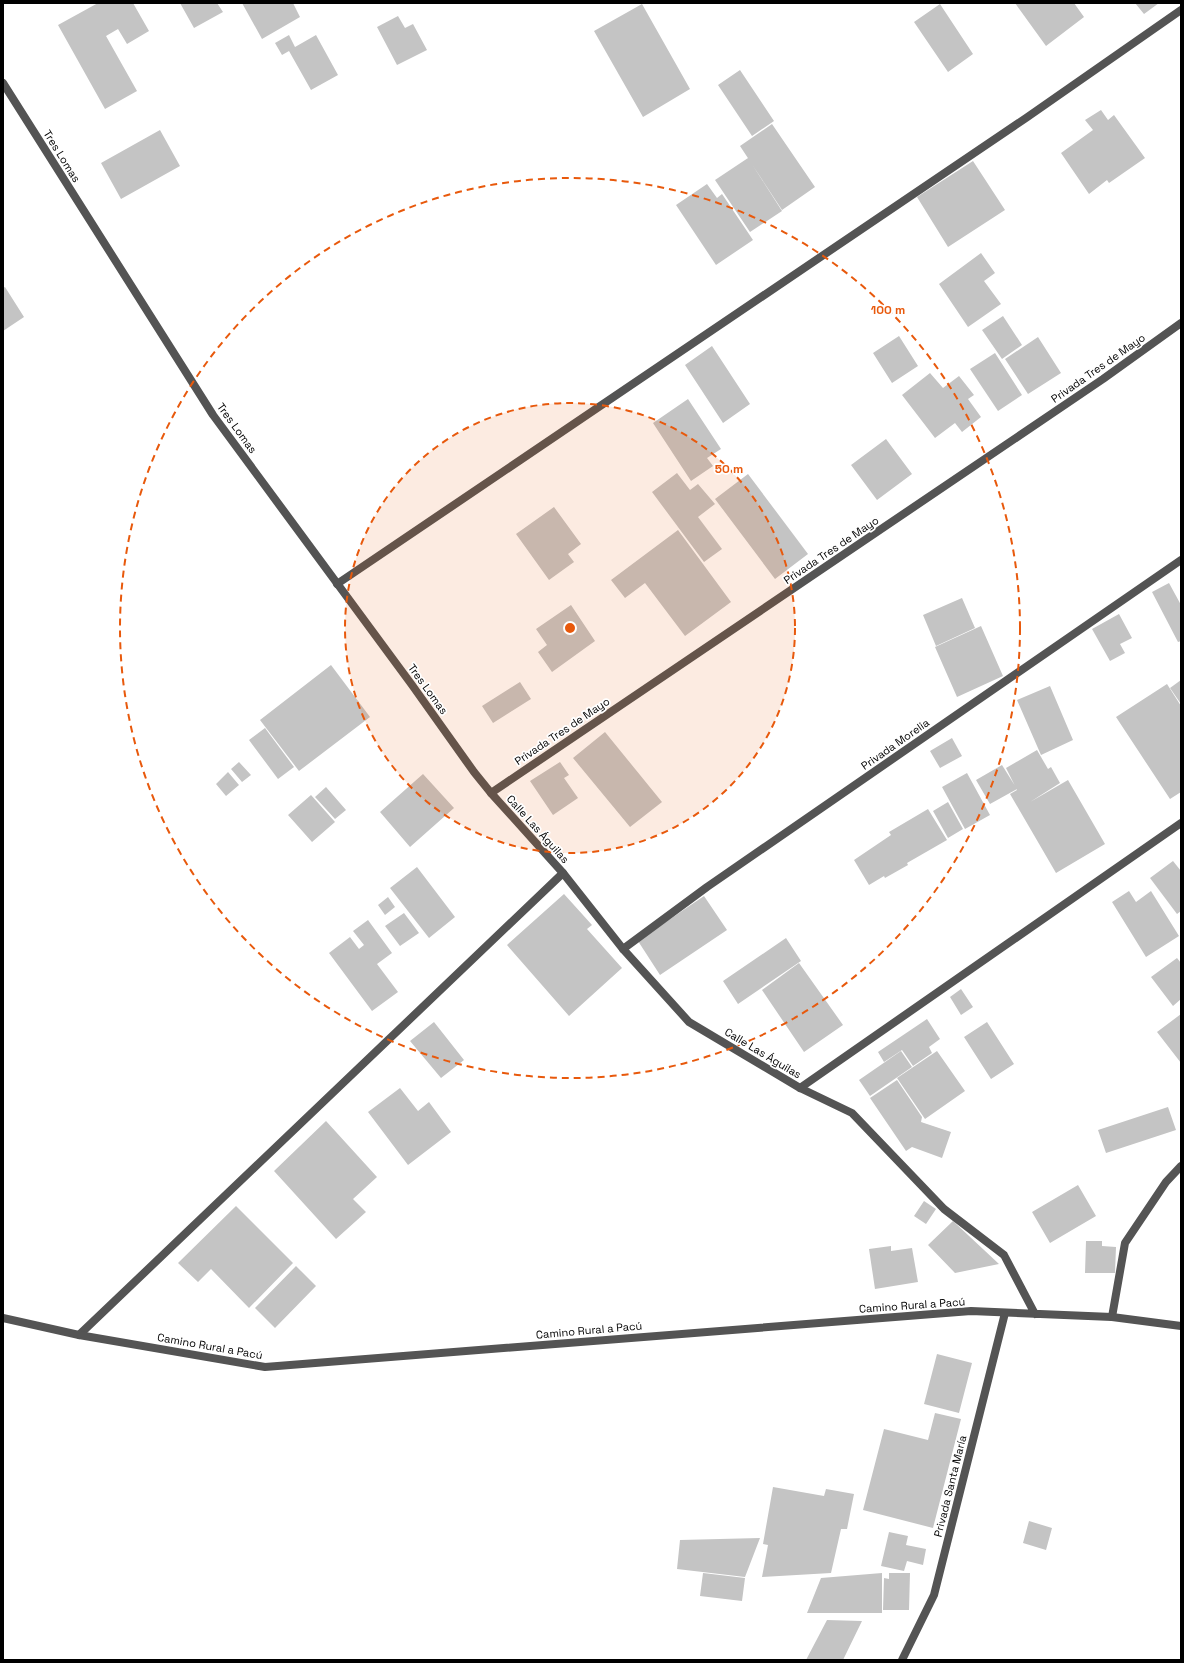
<svg xmlns="http://www.w3.org/2000/svg" width="1184" height="1663" font-family="'Space Grotesk',sans-serif">
<style>
.building{fill:#c4c4c4}
.lines{fill:none;stroke-linecap:round;stroke-linejoin:round}
.service{stroke:#545454;stroke-width:8}
.minor{stroke:#545454;stroke-width:8}
.tertiary{stroke:#545454;stroke-width:8}
.ring{fill:none;stroke:#e8590c;stroke-width:2;stroke-dasharray:7 5}
.labels{text-anchor:middle;stroke-width:3.5;stroke-linejoin:round;paint-order:stroke}
.street-label{font-size:11px;fill:#000;stroke:#fff}
.centre{fill:#e8590c;stroke:#fff;stroke-width:2}
.ring-label{font-size:12px;text-anchor:middle;font-weight:bold;fill:#e8590c;stroke:#fff;stroke-width:3.5;stroke-linejoin:round;paint-order:stroke}
</style>
<rect width="100%" height="100%" fill="#fff"/>
<path class="building" d="M98,3H133L149,31L127,44L118,29L106,36L137,91L105,109L58,25Z
M180,3H217L223,12L194,28Z
M242,3H293L300,17L262,39Z
M1015,3H1074L1084,17L1046,46Z
M1135,3H1159L1144,14Z
M642,4L690,89L643,117L594,31Z
M940,4L973,54L948,72L914,22Z
M398,16L405,28L413,24L427,50L397,65L377,27Z
M289,35L295,47L316,35L338,75L311,90L289,51L282,55L275,43Z
M740,70L774,121L752,136L718,85Z
M1101,110L1108,120L1114,115L1145,158L1109,183L1107,180L1089,194L1061,153L1093,130L1085,120Z
M772,124L815,187L782,210L740,146Z
M160,130L180,166L121,199L101,163Z
M748,158L782,211L750,232L715,180Z
M973,161L1005,210L948,247L917,197Z
M707,184L717,198L722,194L753,240L716,265L676,205Z
M981,253L995,273L984,281L1001,304L968,327L939,284Z
M5,287L24,317L3,331V288Z
M1003,316L1022,345L1002,359L982,330Z
M899,336L918,366L892,383L873,353Z
M1038,337L1061,373L1028,394L1005,359Z
M712,346L750,404L723,423L685,365Z
M995,353L1022,395L998,411L970,369Z
M930,373L943,388L959,376L974,395L968,399L981,417L962,432L955,423L935,438L902,395Z
M688,399L721,449L707,458L713,466L691,481L653,423Z
M886,439L912,474L877,500L851,465Z
M677,473L690,490L698,484L715,504L698,517L722,549L704,562L652,492Z
M748,474L808,554L775,579L715,499Z
M554,507L581,544L568,554L574,562L549,580L516,534Z
M678,530L731,602L685,636L645,583L625,598L611,580Z
M1169,583L1181,605V641L1178,642L1152,592Z
M962,598L975,628L936,646L923,615Z
M571,605L595,641L552,672L538,652L547,645L536,629Z
M1119,614L1132,638L1120,644L1125,653L1110,661L1092,629Z
M981,626L1003,676L957,697L935,647Z
M331,665L370,717L299,771L260,720Z
M1181,680V704L1170,688Z
M520,682L531,699L493,723L482,706Z
M1167,684L1181,706V792L1170,799L1116,717Z
M1050,686L1073,740L1041,755L1017,700Z
M265,728L294,767L278,779L249,740Z
M605,732L662,802L630,827L573,758Z
M952,738L962,756L940,768L930,751Z
M1037,750L1048,769L1051,767L1060,783L1030,802L1068,780L1105,844L1056,873L1010,794L1017,790L1006,768Z
M239,762L251,775L242,782L231,769Z
M560,762L569,775L564,778L578,798L553,815L530,781Z
M1002,765L1017,789L990,804L976,780Z
M228,772L239,785L226,796L216,784Z
M967,773L990,815L965,829L942,787Z
M423,774L454,808L410,847L380,812Z
M326,787L346,810L335,819L315,797Z
M311,795L335,822L312,842L288,815Z
M948,802L963,829L948,838L933,811Z
M928,809L947,840L907,863L908,865L885,878L884,876L869,885L854,860L891,835L889,832Z
M1173,861L1181,871V911L1177,914L1150,878Z
M417,867L455,917L429,938L390,888Z
M1129,891L1136,902L1151,891L1179,936L1146,957L1112,902Z
M564,894L592,925L587,929L622,968L569,1016L507,945Z
M704,896L727,930L660,975L638,941Z
M388,897L395,907L385,915L378,905Z
M404,913L419,933L400,946L385,926Z
M368,920L392,953L377,964L398,992L372,1011L329,953L350,937L359,949L364,945L353,931Z
M786,938L801,961L738,1004L723,981Z
M1177,958L1181,963V999L1173,1006L1151,977Z
M799,963L843,1025L804,1052L762,990Z
M961,989L973,1007L961,1015L950,997Z
M1181,1014V1063L1157,1032Z
M927,1019L940,1039L929,1047L932,1053L913,1066L902,1050L884,1062L878,1052Z
M434,1022L464,1060L441,1078L410,1041Z
M987,1022L1014,1064L991,1079L964,1037Z
M901,1051L912,1067L870,1096L859,1080Z
M937,1051L965,1091L925,1119L897,1078Z
M897,1080L922,1117L921,1122L951,1132L942,1158L912,1147L906,1151L870,1098Z
M400,1088L418,1111L429,1102L451,1132L408,1165L368,1112Z
M1168,1107L1176,1130L1106,1153L1098,1130Z
M326,1121L377,1177L353,1199L366,1212L336,1239L274,1171Z
M1078,1185L1096,1216L1050,1243L1032,1212Z
M924,1201L936,1209L926,1224L914,1216Z
M236,1206L293,1263L249,1308L211,1269L198,1282L178,1263Z
M953,1221L999,1264L955,1273L928,1245Z
M1086,1241H1102V1246L1116,1247L1115,1273H1085Z
M891,1246V1251L912,1248L918,1282L875,1289L869,1249Z
M296,1266L316,1286L275,1328L255,1308Z
M937,1354L972,1363L959,1413L924,1404Z
M935,1413L961,1419L933,1528L863,1510L884,1429L928,1440Z
M773,1487L824,1496L826,1489L854,1494L847,1529H841L831,1573L762,1577L768,1545L763,1544Z
M1029,1521L1052,1528L1046,1550L1023,1543Z
M889,1532L908,1536L906,1545L926,1549L923,1565L907,1561L904,1571L881,1566Z
M760,1538L745,1577L677,1569L680,1540Z
M703,1573L745,1578L742,1601L700,1596Z
M882,1573V1613H807L821,1578Z
M889,1573H910L909,1610H883L884,1578L889,1579Z
M827,1620L862,1621L843,1660H806Z"/>
<g class="lines">
<path class="service" d="M1112,1317L1125,1243L1166,1182L1181,1166"/>
<path class="minor" d="M337,584L1026,118L1181,10
M491,793L1103,379L1181,323
M623,949L707,887L1181,560
M800,1088L1181,823
M79,1335L563,873
M902,1660L934,1595L1005,1313"/>
<path class="tertiary" d="M3,83L213,415L412,685L474,772L491,793L563,873L623,949L689,1022L800,1088L852,1113L944,1209L1004,1255L1035,1314
M3,1318L79,1335L265,1367L971,1311L1112,1317L1181,1326"/>
</g>
<circle cx="570" cy="628" r="225" fill="#e8590c" fill-opacity=".12"/>
<g class="ring">
<circle cx="570" cy="628" r="225"/>
<circle cx="570" cy="628" r="450"/>
</g>
<g class="labels">
<g class="street-label">
<text transform="translate(62 156) rotate(58)" y="4">Tres Lomas</text>
<text transform="translate(1098 368) rotate(-35)" y="4">Privada Tres de Mayo</text>
<text transform="translate(237 428) rotate(54)" y="4">Tres Lomas</text>
<text transform="translate(831 550) rotate(-34)" y="4">Privada Tres de Mayo</text>
<text transform="translate(428 689) rotate(54)" y="4">Tres Lomas</text>
<text transform="translate(562 731) rotate(-34)" y="4">Privada Tres de Mayo</text>
<text transform="translate(895 744) rotate(-35)" y="4">Privada Morelia</text>
<text transform="translate(538 829) rotate(48)" y="4">Calle Las Águilas</text>
<text transform="translate(763 1053) rotate(31)" y="4">Calle Las Águilas</text>
<text transform="translate(912 1305) rotate(-4)" y="4">Camino Rural a Pacú</text>
<text transform="translate(589 1330) rotate(-5)" y="4">Camino Rural a Pacú</text>
<text transform="translate(210 1346) rotate(10)" y="4">Camino Rural a Pacú</text>
<text transform="translate(950 1486) rotate(-76)" y="4">Privada Santa María</text>
</g>
</g>
<circle cx="570" cy="628" r="6" class="centre"/>
<g class="ring-label">
<text x="888" y="314">100 m</text>
<text x="729" y="473">50 m</text>
</g>
<rect width="1184" height="1663" fill="none" stroke="#000000" stroke-width="8"/>
</svg>
